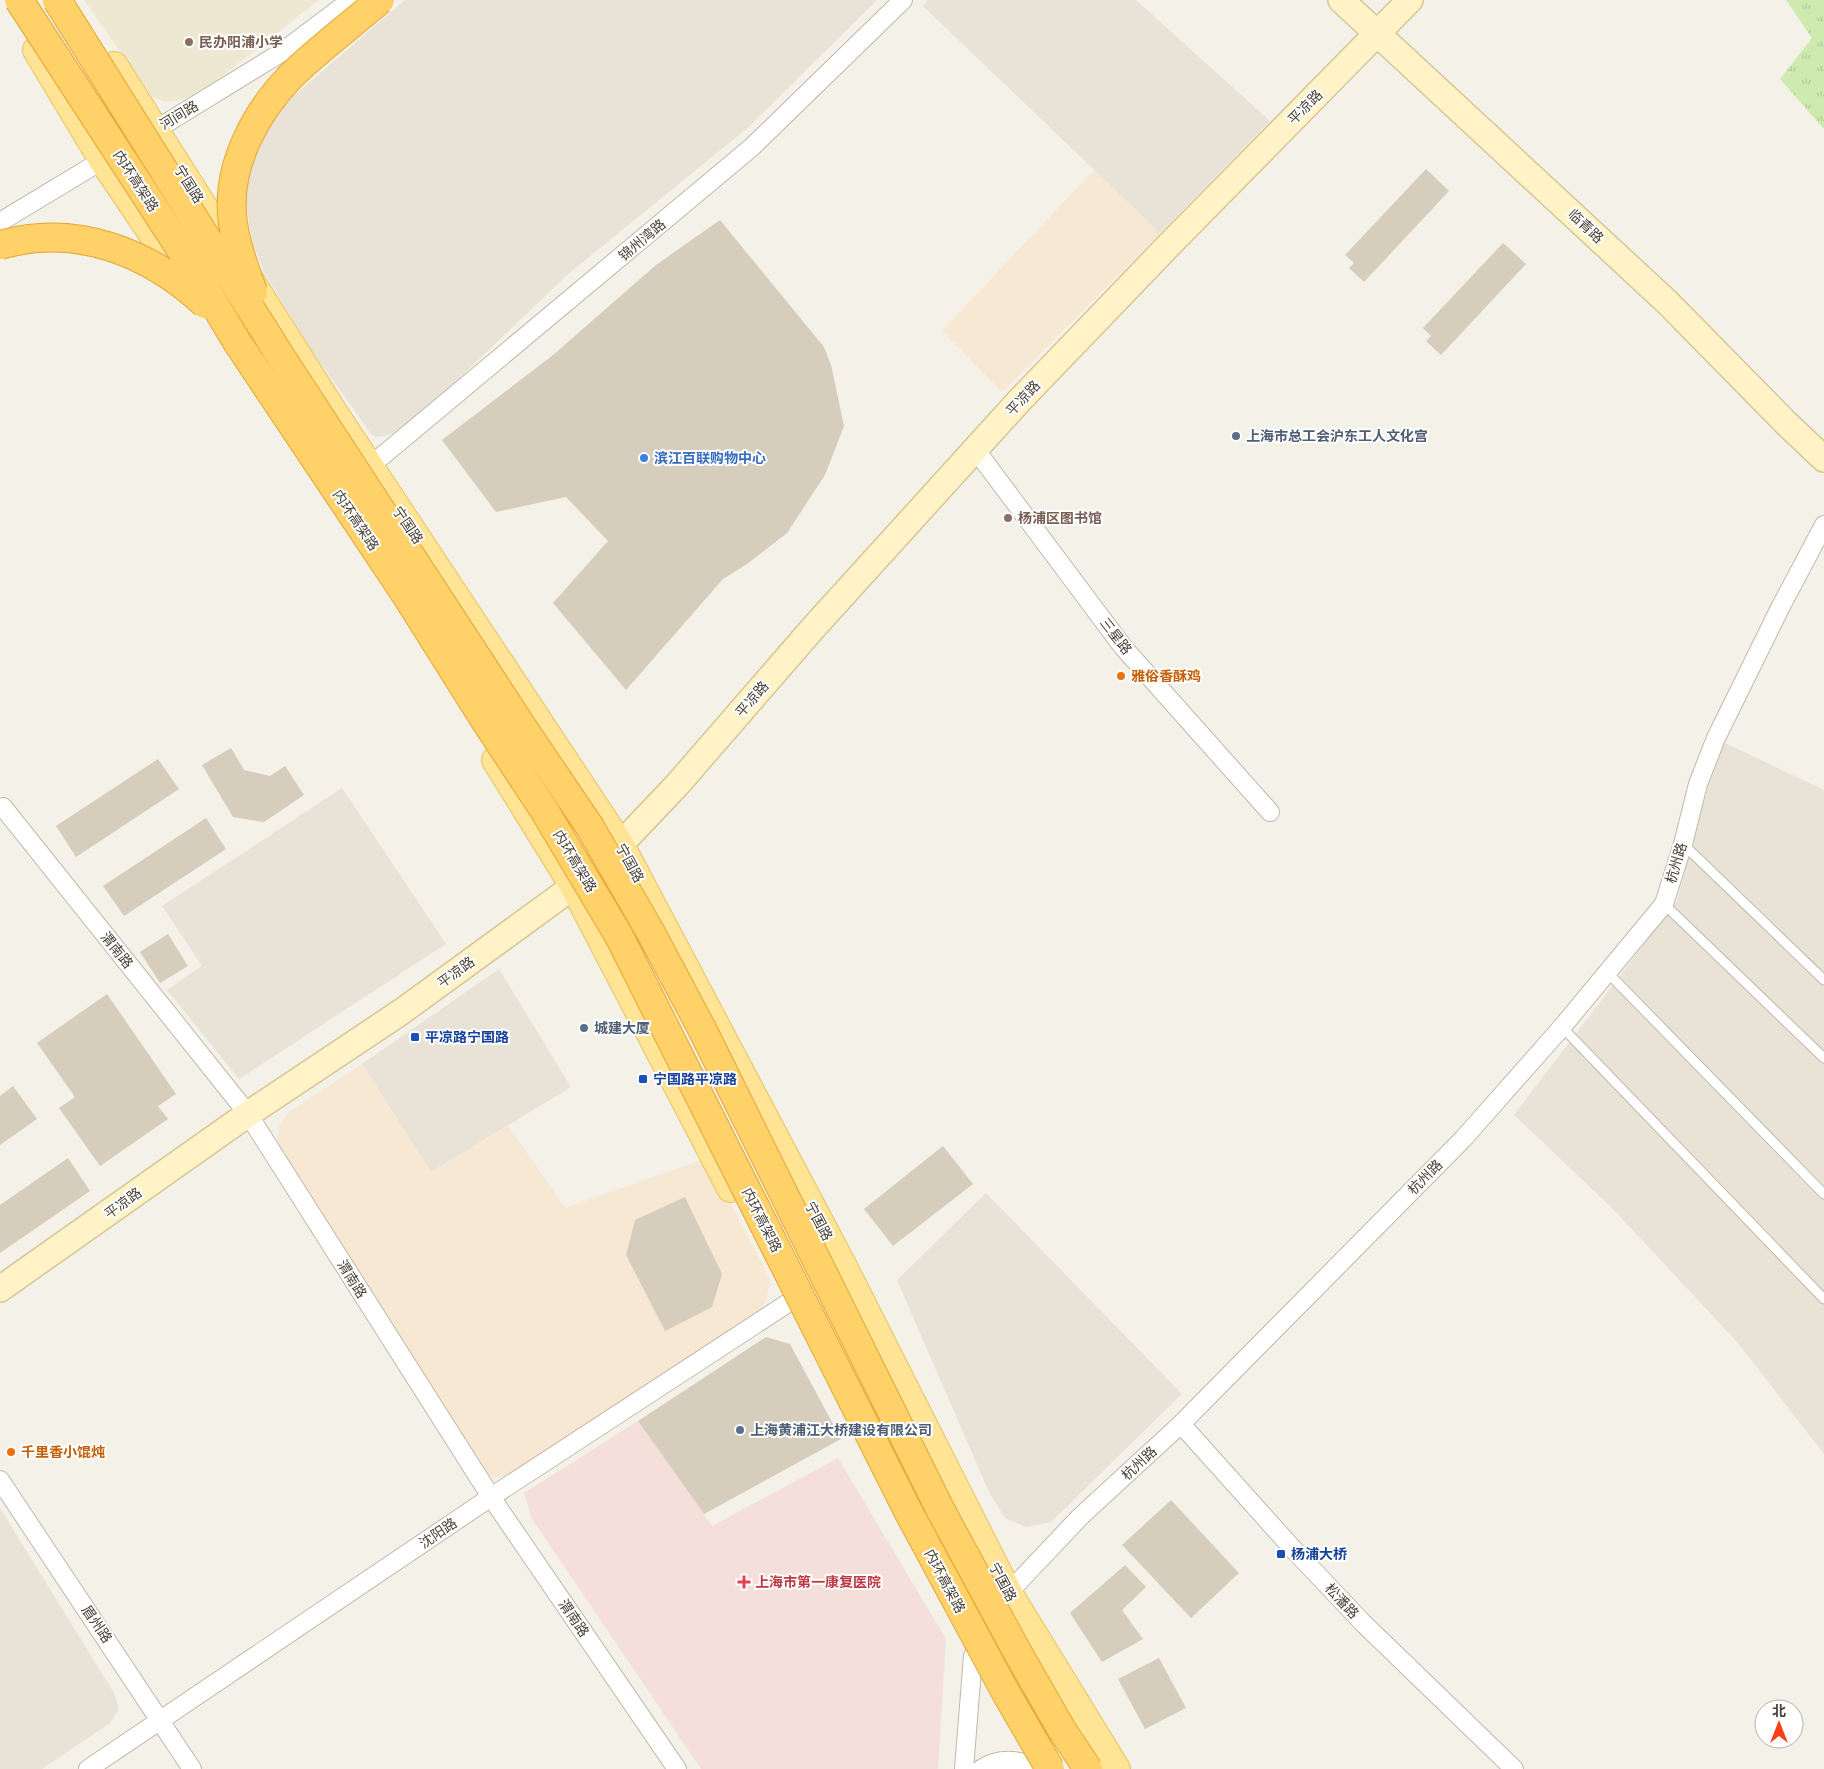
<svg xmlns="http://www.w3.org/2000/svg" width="1824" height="1769" font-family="'Source Sans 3','Noto Sans SC',sans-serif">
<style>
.residential{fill:#e8e3d6}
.commercial{fill:#f7e8d3}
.education{fill:#eee7d1}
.medical{fill:#f5dfdb}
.park{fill:url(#park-tufts)}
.building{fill:#d6cdbd}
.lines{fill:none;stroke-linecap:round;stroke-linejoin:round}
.lane-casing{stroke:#c0b9aa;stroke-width:11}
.street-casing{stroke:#c0b9aa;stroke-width:20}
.secondary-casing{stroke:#d6c696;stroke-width:28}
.primary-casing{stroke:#e7c363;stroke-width:30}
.lane{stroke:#fff;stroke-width:9}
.street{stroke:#fff;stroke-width:18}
.secondary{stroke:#fff3c7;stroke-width:25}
.primary{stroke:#ffe496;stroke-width:28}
.highway-bridge-casing{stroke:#e2a734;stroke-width:30;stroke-linecap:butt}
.highway-bridge{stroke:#ffd168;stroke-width:28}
.education-dot{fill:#8d6e63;stroke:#fff;stroke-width:2}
.service-dot{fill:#5c6f8a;stroke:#fff;stroke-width:2}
.shop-dot{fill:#3f7fe0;stroke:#fff;stroke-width:2}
.food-dot{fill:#e8710a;stroke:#fff;stroke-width:2}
.transit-dot{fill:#1a4fb4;stroke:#fff;stroke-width:2}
.health-dot{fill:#e0444e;stroke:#fff;stroke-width:2}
.labels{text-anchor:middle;stroke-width:4;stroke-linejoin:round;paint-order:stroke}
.education-label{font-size:14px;font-weight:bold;fill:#785e54;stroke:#fff;text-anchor:start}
.street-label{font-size:14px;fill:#484136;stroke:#fff}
.service-label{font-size:14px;font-weight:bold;fill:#4e5e75;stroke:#fff;text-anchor:start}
.shop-label{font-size:14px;font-weight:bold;fill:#366cbe;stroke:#fff;text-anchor:start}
.food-label{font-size:14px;font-weight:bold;fill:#c56008;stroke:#fff;text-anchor:start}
.transit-label{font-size:14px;font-weight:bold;fill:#164399;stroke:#fff;text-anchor:start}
.health-label{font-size:14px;font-weight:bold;fill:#be3a42;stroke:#fff;text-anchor:start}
</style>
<defs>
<pattern id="park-tufts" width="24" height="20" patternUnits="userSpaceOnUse" patternTransform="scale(1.25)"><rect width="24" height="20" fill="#ceeaaf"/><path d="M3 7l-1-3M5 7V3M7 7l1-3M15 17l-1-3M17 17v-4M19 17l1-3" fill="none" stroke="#b2ca97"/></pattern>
</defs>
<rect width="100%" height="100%" fill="#f4f1e8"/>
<path class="residential" d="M405,0H877L750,126L567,275L446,391L396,431L389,435L376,437L371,434L310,348L264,272L252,241L244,191L247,168L275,112Z
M928,0H1136L1270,121L1160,233L923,6Z
M1723,742L1824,790V1454L1738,1343L1612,1208L1514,1115L1677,901L1707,789Z
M342,788L446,944L239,1079L167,990L202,966L162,906Z
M499,969L571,1087L431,1172L362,1064Z
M986,1193L1182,1394L1051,1522L1026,1527L1005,1518L989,1492L897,1280Z
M0,1508L114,1693L119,1709L110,1723L42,1769H0Z"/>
<path class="commercial" d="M1094,170L1160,233L1002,392L942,331Z
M362,1064L431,1172L508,1125L565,1208L707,1158L763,1265L770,1280L767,1297L762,1308L758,1314L511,1473L502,1477H493L487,1474L482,1469L276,1145L280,1123L290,1111Z"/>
<path class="education" d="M84,0H319L201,93L182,100L165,102L152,97Z"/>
<path class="medical" d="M638,1421L712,1526L838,1458L946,1639L938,1769H701L532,1519L524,1493Z"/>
<path class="park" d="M1786,0H1824V129L1780,79L1812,38Z"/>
<path class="building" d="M1426,169L1449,191L1364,282L1349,268L1354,263L1345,255Z
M720,220L824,347L831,365L844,426L825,475L787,533L747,564L723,579L626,690L553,603L608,541L566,497L496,512L442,440L553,355L656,265Z
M1503,243L1526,264L1441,355L1426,341L1431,336L1423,328Z
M231,748L244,770L270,776L285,766L304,795L264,822L233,817L202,765Z
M158,759L179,789L76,857L56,826Z
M206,818L226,849L124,916L103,886Z
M168,934L188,966L160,983L140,952Z
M107,994L176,1094L158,1106L168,1119L100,1166L59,1108L75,1097L37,1043Z
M13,1086L37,1119L0,1145V1096Z
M943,1146L973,1184L893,1246L864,1209Z
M68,1158L90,1191L0,1253V1205Z
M685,1197L722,1274L712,1307L665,1331L626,1255L635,1220Z
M766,1337L790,1344L841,1439L704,1514L638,1421Z
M1171,1500L1239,1573L1191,1618L1122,1545Z
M1125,1565L1146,1587L1122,1610L1143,1639L1102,1662L1070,1613Z
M1159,1658L1186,1708L1145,1729L1118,1679Z"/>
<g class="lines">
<g class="lane-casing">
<path id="lane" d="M1683,844L1824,980
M1664,904L1824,1058
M1607,972L1824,1194
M1562,1027L1824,1299"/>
</g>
<g class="street-casing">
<path id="street" d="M147,135L282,52L351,0
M0,222L111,155
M975,449L1123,647L1270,812
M369,467L752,147L903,0
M3,807L248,1114L491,1497L677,1769
M1181,1424L1294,1550L1363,1623L1514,1769
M0,1480L192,1769
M88,1769L491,1497L791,1301
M964,1769L973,1656L1008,1593L1081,1516L1181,1424L1463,1139L1562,1027L1664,904L1683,844L1698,784L1716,738L1780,608L1824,525
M981,1769C998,1758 1019,1758 1036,1769"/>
</g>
<g class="secondary-casing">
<path id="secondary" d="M1341,0L1667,302L1786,423L1824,459
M0,1289L248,1114L401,1012L574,886L620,845L677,785L814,627L1019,401L1167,247L1410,0"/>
</g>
<g class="primary-casing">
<path id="primary" d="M37,50L103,160L192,292
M114,66L335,415L620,845L841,1263L1008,1593L1116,1769
M496,760L574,886L731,1188"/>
</g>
<use href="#lane" class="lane"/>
<use href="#street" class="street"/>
<use href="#secondary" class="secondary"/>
<use href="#primary" class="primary"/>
<g class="highway-bridge-casing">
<path id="highway-bridge" d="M19,0L189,262L237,342L406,595L484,719L544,810L619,936L909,1513L1006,1693L1050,1769
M57,0L281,357L523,728L590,827L651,933L702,1029L940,1509L1019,1655L1062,1730L1088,1769
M0,245C76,223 149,252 205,304
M253,292C244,266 234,241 232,214C228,164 256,112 290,77C317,50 351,25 380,0"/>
</g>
<use href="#highway-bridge" class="highway-bridge"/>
</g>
<g class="education-dot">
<circle cx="189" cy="42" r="5"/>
<circle cx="1008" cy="518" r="5"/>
</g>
<g class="service-dot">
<circle cx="1236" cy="436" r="5"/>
<circle cx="584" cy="1028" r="5"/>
<circle cx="740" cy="1430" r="5"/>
</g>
<circle class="shop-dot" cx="644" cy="458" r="5"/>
<g class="food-dot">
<circle cx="1121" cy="676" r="5"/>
<circle cx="11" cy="1452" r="5"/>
</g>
<g class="transit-dot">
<rect x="410" y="1032" width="10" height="10" rx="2.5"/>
<rect x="638" y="1074" width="10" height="10" rx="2.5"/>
<rect x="1276" y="1549" width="10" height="10" rx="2.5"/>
</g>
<path class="health-dot" d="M741.5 1574.5h5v5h5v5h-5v5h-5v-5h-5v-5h5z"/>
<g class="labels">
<g class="education-label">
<text x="199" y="47">民办阳浦小学</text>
<text x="1018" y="523">杨浦区图书馆</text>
</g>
<g class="street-label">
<text transform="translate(1305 107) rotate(-45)" y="5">平凉路</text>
<text transform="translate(179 115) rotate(-31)" y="5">河间路</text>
<text transform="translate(136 181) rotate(57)" y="5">内环高架路</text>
<text transform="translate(189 184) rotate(58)" y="5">宁国路</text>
<text transform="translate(1586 226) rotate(43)" y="5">临青路</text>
<text transform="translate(642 240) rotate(-40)" y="5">锦州湾路</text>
<text transform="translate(1023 398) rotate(-47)" y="5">平凉路</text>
<text transform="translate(356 520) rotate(56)" y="5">内环高架路</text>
<text transform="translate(408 525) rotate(56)" y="5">宁国路</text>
<text transform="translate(1116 636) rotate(52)" y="5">三星路</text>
<text transform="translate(752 699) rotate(-49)" y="5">平凉路</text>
<text transform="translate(575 861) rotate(59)" y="5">内环高架路</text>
<text transform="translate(630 863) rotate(61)" y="5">宁国路</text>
<text transform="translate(1676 863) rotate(-73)" y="5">杭州路</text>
<text transform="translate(117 950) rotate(51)" y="5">渭南路</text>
<text transform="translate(456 972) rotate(-36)" y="5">平凉路</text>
<text transform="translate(1425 1177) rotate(-45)" y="5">杭州路</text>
<text transform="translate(123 1203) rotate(-36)" y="5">平凉路</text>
<text transform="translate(762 1220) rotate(63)" y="5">内环高架路</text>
<text transform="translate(819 1221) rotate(62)" y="5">宁国路</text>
<text transform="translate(352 1279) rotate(58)" y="5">渭南路</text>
<text transform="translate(1139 1463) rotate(-43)" y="5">杭州路</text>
<text transform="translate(438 1533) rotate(-34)" y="5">沈阳路</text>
<text transform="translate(945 1581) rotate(62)" y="5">内环高架路</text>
<text transform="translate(1003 1582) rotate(62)" y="5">宁国路</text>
<text transform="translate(1342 1601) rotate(47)" y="5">松潘路</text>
<text transform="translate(574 1618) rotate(56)" y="5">渭南路</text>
<text transform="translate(97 1624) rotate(56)" y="5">眉州路</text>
</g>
<g class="service-label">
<text x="1246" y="441">上海市总工会沪东工人文化宫</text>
<text x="594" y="1033">城建大厦</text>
<text x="750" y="1435">上海黄浦江大桥建设有限公司</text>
</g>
<g class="shop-label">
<text x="654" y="463">滨江百联购物中心</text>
</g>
<g class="food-label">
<text x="1131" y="681">雅俗香酥鸡</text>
<text x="21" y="1457">千里香小馄炖</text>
</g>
<g class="transit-label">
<text x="425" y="1042">平凉路宁国路</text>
<text x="653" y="1084">宁国路平凉路</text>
<text x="1291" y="1559">杨浦大桥</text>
</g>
<g class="health-label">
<text x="755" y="1587">上海市第一康复医院</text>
</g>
</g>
<g transform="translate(1779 1724)"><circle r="24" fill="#ffffff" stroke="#b6b3af"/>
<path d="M0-4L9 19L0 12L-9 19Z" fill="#ff3e14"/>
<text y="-8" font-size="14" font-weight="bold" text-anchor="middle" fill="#484136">北</text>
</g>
</svg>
